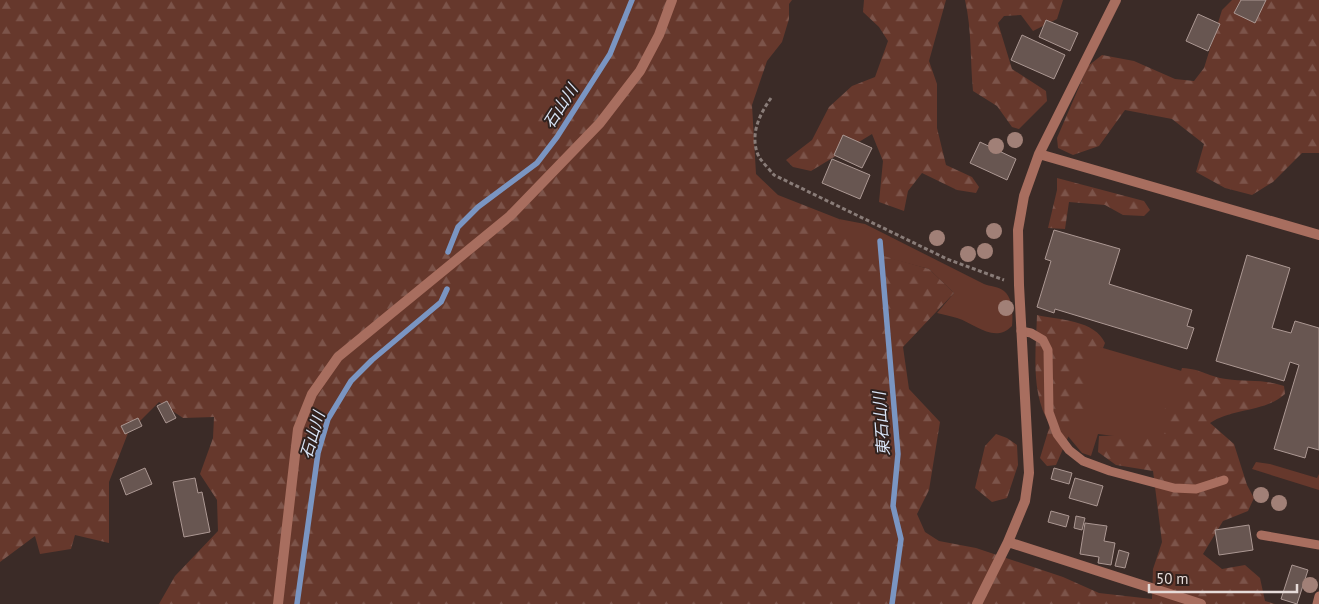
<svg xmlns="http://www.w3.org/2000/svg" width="1319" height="604" font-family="'PT Sans','Noto Sans JP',sans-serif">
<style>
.green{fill:#66382c}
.forest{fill:url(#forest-firs)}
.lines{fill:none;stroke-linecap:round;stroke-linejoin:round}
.stream{stroke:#7a95c2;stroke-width:5.5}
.building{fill:#685651;stroke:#ac9893}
.path{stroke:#897c78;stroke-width:3;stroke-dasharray:4 2.5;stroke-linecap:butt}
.service{stroke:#a86e5f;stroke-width:9}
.minor{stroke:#a86e5f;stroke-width:10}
.tree{fill:#a18077}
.labels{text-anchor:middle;stroke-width:4;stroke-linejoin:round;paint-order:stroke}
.water-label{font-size:16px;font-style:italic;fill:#d9e5f7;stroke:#31211d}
</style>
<defs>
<pattern id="forest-firs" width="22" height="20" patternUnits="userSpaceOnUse" patternTransform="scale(1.25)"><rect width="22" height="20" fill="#66382c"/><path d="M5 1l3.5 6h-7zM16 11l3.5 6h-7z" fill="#7c544a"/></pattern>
</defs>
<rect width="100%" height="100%" fill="#3b2b27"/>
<path class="green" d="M839,219L865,224L984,284C989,286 1000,287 1004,291C1013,298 1013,316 1012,326C994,344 976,324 957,318C951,316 944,315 937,313L954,293L929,269L854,249Z
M1055,334L1216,381L1202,420L1154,441L1098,434L1091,456L1082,453L1062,429Z
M1256,462L1270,464L1317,478L1319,474V490L1252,469Z"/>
<path class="forest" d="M0,0H792L789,4V19L782,42L767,61L752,105L756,174L778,195L839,219L859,249L929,269L954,293L903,347L909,389L940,422L929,490L917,514L925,532L939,541L976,548L1063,577L1099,593L1152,599L1153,569L1162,542L1153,471L1116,465L1098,452L1099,436C1121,434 1142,438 1164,434L1170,423L1160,422L1157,420L1163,410L1181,398C1182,386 1178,379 1182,368C1202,369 1209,377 1226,379C1246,382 1265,379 1284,386L1285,394C1266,412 1232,408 1210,423L1234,444L1247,485L1254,498L1248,511L1223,521L1203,554L1222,569L1245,565L1260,578L1265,601L1275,604H159L175,576L218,531L217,500L200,474L213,438L214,417L183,418L159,402L128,433L109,482V543L75,535L71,549L40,554L35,536L0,562Z
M864,0H946L929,61L937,84V128L946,165L972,177L979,187L976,193L957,190L922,173L908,191L904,211L879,202L883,161L872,134L811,171L793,167L786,160L812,140L829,107L852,86L875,77L888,41L879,27L863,12Z
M965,0H1063L1057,19L1033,31L1021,15L1004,16L998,23L1012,69L1046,91L1047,101L1019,129L1012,127L997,106L973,91C970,59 972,31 965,0Z
M1232,0H1319V153H1302L1273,182L1252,195L1225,188L1196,172L1204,144L1172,119L1125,110L1099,146L1073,155L1058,148L1057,138L1088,66L1102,55L1134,61L1175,79L1194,81L1204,68L1222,10Z
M1057,178L1144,201L1150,210L1144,216L1123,215L1105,205L1069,202L1065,229L1048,228L1057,190Z
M1037,315C1059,320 1095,320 1105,343L1103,348L1094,347L1084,362L1091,382L1085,409L1069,435L1056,465L1047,466L1040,458L1050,425C1030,393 1036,351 1037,315Z
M996,434L1007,438L1017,445L1018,465L1007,498L992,502L975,488L985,446Z"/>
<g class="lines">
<path class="stream" d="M880,241L898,454L893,506L901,539L892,604
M448,252L458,227L478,207L537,163L557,137L610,54L632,0
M297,604L318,453L328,419L351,381L372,360L441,302L447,289"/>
</g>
<path class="building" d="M1241,0H1266L1255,23L1234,13Z
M1198,14L1220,24L1208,51L1186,41Z
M1046,20L1078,33L1070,51L1039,37Z
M1022,35L1065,55L1054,79L1011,60Z
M843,135L872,148L862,168L834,155Z
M980,142L1016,159L1007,180L970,163Z
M832,159L870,175L860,199L822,183Z
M1054,230L1120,249L1109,284L1192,310L1187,326L1194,328L1187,349L1055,309L1054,313L1037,307L1051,261L1045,259Z
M1247,255L1290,268L1272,328L1291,333L1295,321L1319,328V450L1308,447L1305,458L1274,449L1299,365L1290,362L1284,381L1216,361Z
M167,401L176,418L166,423L157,406Z
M138,418L142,426L125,434L121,426Z
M145,468L152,484L126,495L120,479Z
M1054,468L1072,473L1069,484L1051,479Z
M195,478L198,493L202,492L210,532L184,537L173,482Z
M1075,478L1103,486L1097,506L1069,498Z
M1051,511L1069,516L1066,527L1048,522Z
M1076,516L1085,518L1082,530L1074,528Z
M1085,523L1107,526L1104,541L1115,543L1111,565L1098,563L1099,557L1080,554Z
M1249,525L1253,550L1219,555L1215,530Z
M1119,550L1129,553L1125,568L1115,566Z
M1292,565L1308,570L1297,604L1281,599Z"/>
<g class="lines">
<path class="path" d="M771,98C759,115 749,136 759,157C763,163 770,170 774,175L947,259L1004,280"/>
<path class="service" d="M1021,331L1031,333L1043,340L1048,350L1049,412L1057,434L1069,450L1083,461L1110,471L1174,488L1196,489L1224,480
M1261,535L1319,545
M1317,604L1319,596"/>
<path class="minor" d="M1116,0L1039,154L1024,196L1018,230L1019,285L1029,473L1025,501L1008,542L1201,604
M1039,154L1319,235
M278,604L298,429L312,394L338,357L510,216L600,123L640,71L659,35L672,0
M977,604L1008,542"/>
</g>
<g class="tree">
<circle cx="1015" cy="140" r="8"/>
<circle cx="996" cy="146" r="8"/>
<circle cx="994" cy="231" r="8"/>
<circle cx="937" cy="238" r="8"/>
<circle cx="985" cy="251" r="8"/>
<circle cx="968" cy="254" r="8"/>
<circle cx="1006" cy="308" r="8"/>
<circle cx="1261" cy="495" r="8"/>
<circle cx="1279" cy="503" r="8"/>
<circle cx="1310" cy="585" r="8"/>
</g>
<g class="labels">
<g class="water-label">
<text transform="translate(560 106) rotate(-57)" y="6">石山川</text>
<text transform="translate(881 424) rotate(-94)" y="6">東石山川</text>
<text transform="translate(312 435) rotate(-73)" y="6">石山川</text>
</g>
</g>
<path d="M1149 584v8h148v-8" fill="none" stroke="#e6dcd9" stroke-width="2.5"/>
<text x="1156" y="584" font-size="15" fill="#e6dcd9" stroke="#31211d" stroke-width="4" paint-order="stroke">50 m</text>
</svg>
